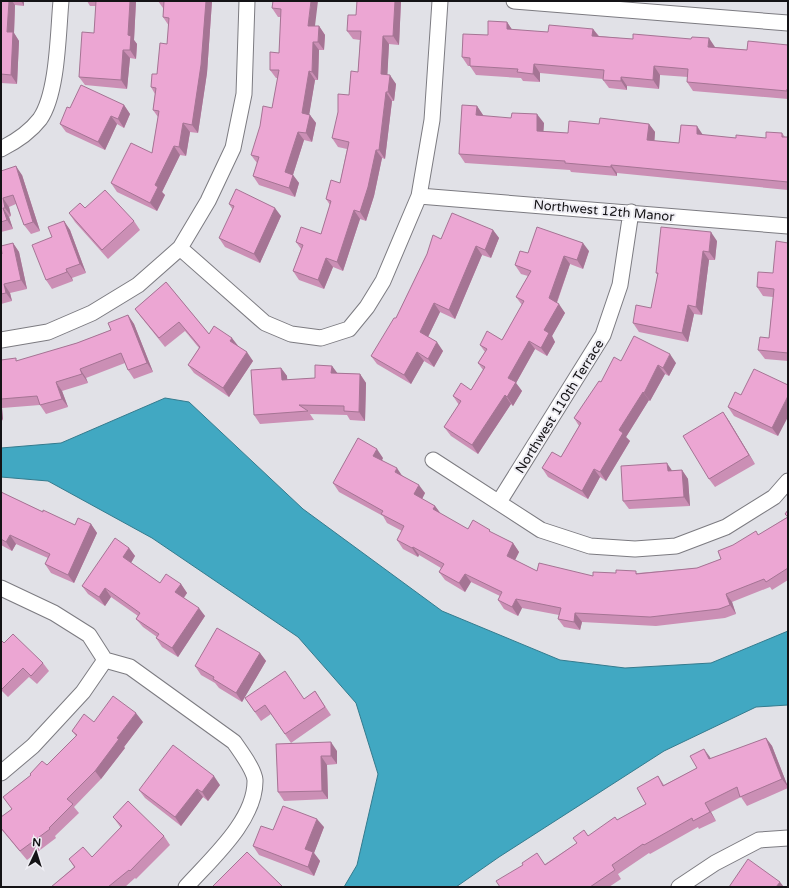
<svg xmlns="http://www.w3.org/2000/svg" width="789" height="888" font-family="'Varela Round',sans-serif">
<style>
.water{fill:#41a8c2;stroke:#347b8e}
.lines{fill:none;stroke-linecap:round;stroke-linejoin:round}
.minor-casing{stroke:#7c7b81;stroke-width:17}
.minor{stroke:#fff;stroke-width:15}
.wall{fill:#cb8fb5}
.shaded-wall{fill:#a57494}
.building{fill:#eca6d3;stroke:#a57494}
.labels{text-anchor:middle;stroke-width:4;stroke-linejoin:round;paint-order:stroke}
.street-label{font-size:13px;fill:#141316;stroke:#efeef4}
</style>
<rect width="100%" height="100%" fill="#e1e1e7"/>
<path class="water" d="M165,398L189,402L303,509L442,611L560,660L625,668L711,663L788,631V705L756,707L664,751L499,857L456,887H344L357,865L378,774L356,703L298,637L152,538L48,481L1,477V448L61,443Z"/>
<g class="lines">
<g class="minor-casing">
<path id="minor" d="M514,1L788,23
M1,149C15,142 30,132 40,119C58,93 58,32 61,1
M419,196L788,226
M180,248L265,323L291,334L321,338L349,329L367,307L383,281L419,196L432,120L440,1
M1,340L48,332L92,313L138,285L180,248L208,201L233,148L244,94L247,1
M433,460L541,530L590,546L635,549L676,546L726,527L774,497L788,481
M499,502L603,335L620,285L631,212
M1,588L54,613L89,635L105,660L130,667L234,742C240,751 254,769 255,780C256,820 211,859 186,887
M1,773L33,746L83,692L105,660
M679,887L715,863L759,840L788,838"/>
</g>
<use href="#minor" class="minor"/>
</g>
<path class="wall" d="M1,1H24V6L15,5L14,33L19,41L17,84L1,83Z
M87,1H136L134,40L137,44L136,59L130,58L127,89L85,85L79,77L94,33L96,6H90Z
M158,1H212L207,73L198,133L190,132L186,156L180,155L162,192L165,195L157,211L117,192L111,183L152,153L158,117L153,110L155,94L151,87L157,74L167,44L169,26L163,17V8Z
M273,1L315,26H319L325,35L324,50H319L318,80H315L309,114L316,123L312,142L304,140L293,175L299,183L295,197L259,185L253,176L257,163L251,155L272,108L278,78H276L270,70L279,53L281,17H278L272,8Z
M357,1H401L399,45L389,44L387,75L396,84L394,101H392L385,159L382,158L374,196L366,221L360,219L343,271L333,267L324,289L299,280L293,271L301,249L296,242L321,234L330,205L326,199L340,183L347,149L338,147L332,138L358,72L360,40L353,39L347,31L356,15Z
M507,22L512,30L548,32L593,29L599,36L747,50L788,45V99L693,91L687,82L688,77L660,75L659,89L627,86V90L609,88L603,80V79L540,73V82L523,81L521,78L476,75L470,66H468L462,57L488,35Z
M124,105L130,114L124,128L117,124L105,150L66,132L60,124L70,108Z
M477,106L483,115V116L544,123L543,131L568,133L599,124H649L655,132L654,141L679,143L703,135L736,138H766L782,133L785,137H788V190L617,173V176L571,172L570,170L465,163L459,154Z
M1,171L22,175L40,231L31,234L24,225L16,204L9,207L11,216L9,217L13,229L1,232Z
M229,204L281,216L260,263L225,247L219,238L233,210Z
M85,208L134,221L140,230L108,259L75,222L69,213Z
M64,221L70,230L86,273L72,278L73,281L52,289L46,280Z
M493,230L499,238L491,258L482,255L455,319L440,312L428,337L443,351L434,367L424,361L411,384L377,364L371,356L396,318L427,254L441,239Z
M717,241L715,260H709L702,315L694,314L688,342L639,332L633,323L651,308L658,275L656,273Z
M13,243L19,252L27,289L10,293L12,301L1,304V254Z
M788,243V361L765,359L758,350L769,338L773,297L763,296L757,287L773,273Z
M589,251L583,269L570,264L557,303L565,313L552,336L555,342L547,356L535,349L516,383L522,391L513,406L511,404L478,454L451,436L444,427L459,405L453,396L471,390L483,370L478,363L485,352L480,345L502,340L522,305L516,297L528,276L521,274L515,265L528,253Z
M166,282L209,334L238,346L253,361L229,397L194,373L188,365L199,348L185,331L165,347L141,317L135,309Z
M128,315L134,324L153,372L134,379L128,370L125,363L86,378L88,383L62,391L68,407L46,414L40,405L2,408L3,420L1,421V360L18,361L77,343L111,330Z
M621,361L676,363L669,376L665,374L650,401L649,400L626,437L630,441L606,481L600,477L588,499L548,477L542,468L561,457L579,426L574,418L601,382Z
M332,366L337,373L360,374L366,383L365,421L350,420L347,415L310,414L314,420L260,424L254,415L281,368L287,376V380L315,378Z
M788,385L778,436L734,416L728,407L741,395Z
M723,412L729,421L755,464L715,487L709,479Z
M383,458L382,460L425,493L422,499L435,506L441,514L468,529L492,533L513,543L519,552L515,560L537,571L593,576L616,573H638L697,568L721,559L759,535L787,517L785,514L788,510V580L772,590L770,587L732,602L736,614L725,618L656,626L582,622L580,630L564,627L558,619L559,615L522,608L518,616L504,609L498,600L500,596L471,582L465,592L445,580L439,572L441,568L419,555L418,557L403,549L397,540L402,531L387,523L383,516L339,492L333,483Z
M682,470L688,479L690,506L629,509L623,501L673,471Z
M1,490L3,493L43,512L75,525L91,524L97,533L74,583L51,573L45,564L48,558L16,544L12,551L1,545Z
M129,548L135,556L131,563L160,583L181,584L187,593L184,598L205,616L178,657L162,647L156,638L157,637L143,627L136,619L138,616L111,597L105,606L88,594L82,586Z
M1,640L4,643L43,663L49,671L37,684L29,677L8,697L1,690Z
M260,653L266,661L242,702L219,688L215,683L201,675L195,666Z
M315,691L331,715L291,743L271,714L261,721L245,698L304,699Z
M94,722H143L124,747L125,748L101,779L74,807L79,813L55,836L56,838L27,860L1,829V817L12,809L3,797L31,775L30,774L47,765L76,736L72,731Z
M766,738L772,746L788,787V788L747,806L741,797L711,812L716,821L699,829L698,827L650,854L649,853L618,874L621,879L609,887H500L545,864L588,836L646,804L658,776L664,785L697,768L711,759Z
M276,744L337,751V764L327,765L328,799L284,801L278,792Z
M220,785L208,801L203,797L181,826L145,798L139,790Z
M113,817L164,836L170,845L136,879L135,878L125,887H51L74,867L69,859L92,857L121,828Z
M324,827L314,853L320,861L314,876L259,855L253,846L273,830Z"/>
<path class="shaded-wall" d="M9,1H12L15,5L14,33L19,41L17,84L11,75L7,32Z
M21,1H24V6Z
M130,1H136L134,40L137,44L136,59L130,50L128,35Z
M206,1H212L207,73L198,133L192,125Z
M311,1H318L314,34L308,26Z
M395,1H401L399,45L393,36Z
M507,22L513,31L507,29Z
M319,26L325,35L324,50L318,42Z
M593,29L599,37L592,36Z
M383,36L389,44L387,83L381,74Z
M709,38L715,47L714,55L708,47Z
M313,42L319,50L318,80L312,72Z
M123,50L130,58L127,89L121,80Z
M534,64L540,73V82L533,74Z
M654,66L660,75L659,89L653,80Z
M309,71L315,80L308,122L302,113Z
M390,75L396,84L394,101L388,92Z
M621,77L627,86V90L621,81Z
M386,92L392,101L385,159L379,150Z
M124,105L130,114L124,128L118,119Z
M477,106L483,115L482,124L476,115Z
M537,114L544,123L543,140L537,131Z
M310,115L316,123L312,142L306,133Z
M111,116L117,124L105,150L98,142Z
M183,123L190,132L186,156L179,147Z
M649,124L655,132L654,149L647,140Z
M697,126L703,135L697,134Z
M298,132L304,140L291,181L285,172Z
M174,146L180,155L162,192L165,195L157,211L150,203L155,185Z
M376,150L382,158L374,196L366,221L360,212Z
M611,165L617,173V176L611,167Z
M16,166L22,175L40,231L33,222Z
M293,175L299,183L295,197L289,188Z
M3,198L9,207L11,216L5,208Z
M3,208L9,217L13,229L7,220Z
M275,208L281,216L260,263L254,254Z
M354,210L360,219L343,271L337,262Z
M64,221L70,230L86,273L80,264Z
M493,230L499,238L491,258L485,250Z
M711,232L717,241L715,260L709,252Z
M13,243L19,252L27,289L21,280Z
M583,243L589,251L583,269L577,260Z
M476,246L482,255L455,319L449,310Z
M703,251L709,260L702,315L696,307Z
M564,256L570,264L555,307L549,298Z
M326,258L333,267L324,289L318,280Z
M66,269L72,278L73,281L67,272Z
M4,284L10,293L12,301L6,293Z
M434,303L440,312L426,341L420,332Z
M559,304L565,313L552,336L555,342L547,356L541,348L544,330Z
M688,305L694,314L688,342L682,333Z
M128,315L134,324L153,372L147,363Z
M232,338L239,347L230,341Z
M529,341L535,349L516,383L522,391L513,406L507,397L508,378Z
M437,342L443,351L434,367L428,359Z
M247,352L253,361L229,397L223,388Z
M417,352L424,361L411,384L404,375Z
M670,354L676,363L669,376L663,368Z
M658,365L665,374L650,401L644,393Z
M332,366L338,374L331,373Z
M281,368L287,376L288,389L282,380Z
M80,369L86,378L88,383L82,374Z
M360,374L366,383L365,421L359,412Z
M56,382L62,391L68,407L62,399Z
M643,392L649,400L626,437L630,441L606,481L600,472L619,430Z
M505,395L511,404L478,454L472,445Z
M788,396V417L778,436L772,428Z
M1,407L2,408L3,420L1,417Z
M723,412L729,421L755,464L749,455Z
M377,449L383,458L380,464L373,456Z
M667,463L673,472L668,471Z
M397,468L403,477L395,472Z
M594,469L600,477L588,499L582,491Z
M682,470L688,479L690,506L684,497Z
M419,485L425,493L420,503L414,494Z
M435,506L441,514L433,509Z
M91,524L97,533L74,583L68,575Z
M10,535L16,544L12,551L6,542Z
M513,543L519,552L513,564L507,556Z
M413,547L419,555L418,557L412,548Z
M129,548L135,556L129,566L123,557Z
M465,574L471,582L465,592L459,583Z
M181,584L187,593L181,601L175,592Z
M105,588L111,597L105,606L99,597Z
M726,594L732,602L736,614L730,605Z
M516,599L522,608L518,616L512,607Z
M199,608L205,616L178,657L172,648Z
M575,613L582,622L580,630L574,622Z
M260,653L266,661L242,702L236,693Z
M136,713L143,722L124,747L125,748L101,779L95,771L117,738Z
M766,738L772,746L788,787L782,779Z
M331,742L337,751V764L331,756Z
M704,749L710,757L715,768L709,759Z
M321,756L327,765L328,799L322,791Z
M214,776L220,785L208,801L202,792Z
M197,789L203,797L181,826L175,817Z
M705,803L711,812L716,821L710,812Z
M317,819L324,827L314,853L320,861L314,876L308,867L305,849Z
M780,882L784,887H776Z"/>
<path class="building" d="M1,1H9L7,32H13L11,75L1,74Z
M96,1H130L128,35L131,36L130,50H123L121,80L79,77L82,32L94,33Z
M164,1H206L201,65L192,125L183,123L179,147L174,146L155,185L158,187L150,203L111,183L131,143L152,153L159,111L153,110L156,88L151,87L152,74H157L160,43L167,44L169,18L163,17Z
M273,1H311L308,26H319L318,42H313L312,72L309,71L302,113L310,115L306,133L298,132L285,172L293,175L289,188L253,176L259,157L251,155L260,126L263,106L272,108L279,70H270V52L279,53L281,9L272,8Z
M357,1H395L393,36H383L381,74L390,75L388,92H386L379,150H376L368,187L360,212L354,210L337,262L326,258L318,280L293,271L303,245L296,242L301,227L321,234L331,201L326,199L331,180L340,183L349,142L332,138L338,112V94L349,95L351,71L358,72L361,31H347L348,15H356Z
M488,21L507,22V29L548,32L549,25L593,29L592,36L633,39V34L691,39L692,37L709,38L708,47L747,50L748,41L788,45V89H787V91L687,82L688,69L654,66L653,80L621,77V81L603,80L604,70L534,64L533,74L517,72L518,69L470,66V58L462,57L463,34L488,35Z
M81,85L124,105L118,119L111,116L98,142L60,124L67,107L70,108Z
M462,105L477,106L476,115L511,118L512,113L537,114V131L568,133L569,121L599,124L600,118L649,124L647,140L679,143L681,125L697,126V134L736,138V135L766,138V132L782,133V137H788V182L611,165V167L565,163V161L459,154Z
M16,166L33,222L24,225L13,195L3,198L5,208H3L7,220L1,222V171Z
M236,189L275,208L254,254L219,238L234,206L229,204Z
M105,190L134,221L102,250L69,213L80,203L85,208Z
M452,213L493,230L485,250L476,246L449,310L434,303L420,332L437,342L428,359L417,352L404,375L371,356L394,318H396L427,254L433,235L441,239Z
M64,221L80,264L66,269L67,272L46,280L32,245L52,237L48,227Z
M537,227L583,243L577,260L564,256L549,298L559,304L544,330L549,333L541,348L529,341L508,378L516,382L507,397L505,395L472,445L444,427L461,401L453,396L461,383L471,390L485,367L478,363L487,349L480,345L487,331L502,340L524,301L516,297L531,271L515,265L520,251L528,253Z
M661,227L711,232L709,252L703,251L696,307L688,305L682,333L633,323L636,305L651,308L658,273H656Z
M776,241L788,243V353L758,350L760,337L769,338L774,289L757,287L758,272L773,273Z
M13,243L21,280L4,284L6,293L1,294V254H2L1,246Z
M166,282L209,334L214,326L232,338L230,341L247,352L223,388L188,365L200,347L179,322L159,338L135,309Z
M128,315L147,363L128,370L121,353L80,369L82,374L56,382L62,399L40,405L37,396L1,399V360L16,358V361L77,343L111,330L108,323Z
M634,336L670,354L663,368L658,365L644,393L643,392L619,430L623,433L600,472L594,469L582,491L542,468L552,452L561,457L581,423L574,418L599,381L601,382L614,357L621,361Z
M315,365L332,366L331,373L360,374L359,412L344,411V406L299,405L308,411L254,415L251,370L281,368L282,380L315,378Z
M754,369L788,385V396L772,428L728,407L735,392L741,395Z
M723,412L749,455L709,479L683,436Z
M358,438L377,449L373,456L397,468L395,472L419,485L414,494L435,506L433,509L468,529L473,520L490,530L489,531L513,543L507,556L537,571L539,563L593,576V572L616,573V570L636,571V574L697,568L721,559L718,551L733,545L756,531L758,535L788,517V568L766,582L764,579L726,594L730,605L719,609L650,617L575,613L574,622L558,619L561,608L516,599L512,607L498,600L502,592L465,574L459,583L439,572L444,564L413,547L412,548L397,540L404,526L381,514L383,511L333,483Z
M667,463L668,471L682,470L684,497L623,501L621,466Z
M1,492L43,512V510L75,525L78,518L91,524L68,575L45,564L50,554L10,535L6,542L1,539Z
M788,510V517L785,514Z
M115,538L129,548L123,557L160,583L166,574L181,584L175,592L199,608L172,648L156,638L159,634L136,619L140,613L105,588L99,597L82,586Z
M217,628L260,653L236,693L213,679L214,677L195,666Z
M13,634L43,663L31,676L23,668L2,689L1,687V640L4,643Z
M285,671L304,699L315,691L325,707L285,734L265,705L255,712L245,698Z
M113,696L136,713L117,738L119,739L95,771L67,799L73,804L49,828L50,829L20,851L1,828V817L12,809L3,797L31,775L30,774L42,761L47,765L77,735L72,731L84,714L94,722Z
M766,738L782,779L740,797L737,787L705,803L710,812L693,821L692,818L644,845L643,844L612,865L615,870L590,887H591H500L496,881L523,865L522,863L537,853L545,865L577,843L573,838L584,830L588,836L615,817L617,820L646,804L637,788L658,776L663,786L697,768L690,756L704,749L709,759Z
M331,742V756H321L322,791L278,792L276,744Z
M173,745L214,776L202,792L197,789L175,817L139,790Z
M128,801L164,836L130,871L129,870L108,887H51L75,867L69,859L83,847L92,857L122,826L113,817Z
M283,806L317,819L305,849L313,852L308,867L253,846L261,826L273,830Z
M247,852L283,887H212Z
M748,859L780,882L776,887H729Z"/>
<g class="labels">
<g class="street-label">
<text transform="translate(604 210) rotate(5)" y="5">Northwest 12th Manor</text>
<text transform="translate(559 406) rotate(-58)" y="5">Northwest 110th Terrace</text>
</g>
</g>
<rect width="789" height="888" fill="none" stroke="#141316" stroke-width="4"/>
<g transform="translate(36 852) rotate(4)" stroke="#efeef4" stroke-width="3" paint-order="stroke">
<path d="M0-3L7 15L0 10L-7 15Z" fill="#141316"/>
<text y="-6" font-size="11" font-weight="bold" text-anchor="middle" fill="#141316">N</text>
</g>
</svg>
